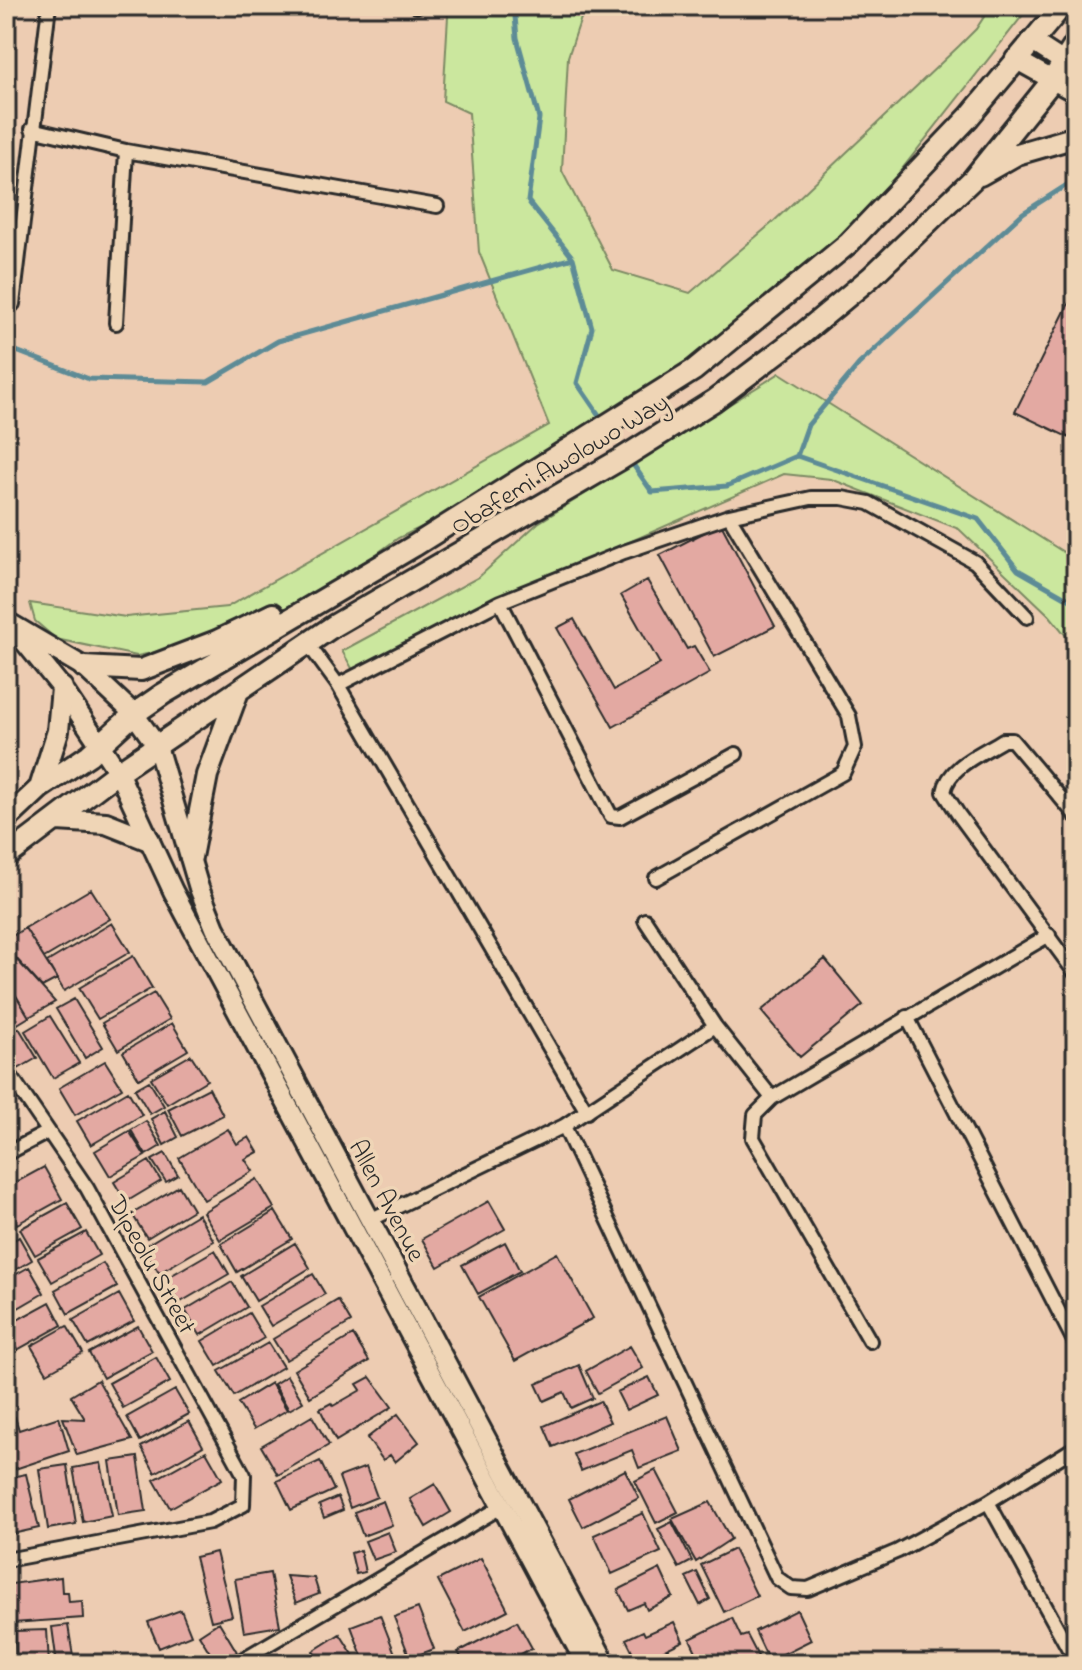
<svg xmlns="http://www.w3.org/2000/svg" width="1082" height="1670" font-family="'Indie Flower',sans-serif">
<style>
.green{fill:#cbe79e;stroke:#7b8964;stroke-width:2}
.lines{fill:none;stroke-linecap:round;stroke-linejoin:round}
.stream{stroke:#5d8b96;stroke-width:5}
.building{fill:#e3a9a2;stroke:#2b2b2b;stroke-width:2}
.street-casing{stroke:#2b2b2b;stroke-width:18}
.secondary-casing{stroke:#2b2b2b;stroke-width:24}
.primary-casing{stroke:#2b2b2b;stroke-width:26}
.street{stroke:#efd5b6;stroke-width:12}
.secondary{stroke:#efd5b6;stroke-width:18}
.primary{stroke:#efd5b6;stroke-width:20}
.labels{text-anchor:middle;stroke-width:7;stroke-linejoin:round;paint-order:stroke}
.street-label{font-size:26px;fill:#2b2b2b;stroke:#efd5b6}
</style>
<rect width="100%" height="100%" fill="#edccb2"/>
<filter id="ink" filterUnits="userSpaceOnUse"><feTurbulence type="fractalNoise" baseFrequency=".0125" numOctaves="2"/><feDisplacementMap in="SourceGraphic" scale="16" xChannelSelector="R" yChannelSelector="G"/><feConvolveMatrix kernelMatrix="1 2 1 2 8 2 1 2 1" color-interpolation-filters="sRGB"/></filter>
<g filter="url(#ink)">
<path class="green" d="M442,6H585L568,57L562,171L613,270L690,293L772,223L959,46L976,29L991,6H1030L887,188L794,288L689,365L458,510L398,538L307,605L226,638L137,656L56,639L35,621L30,603L126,617L227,607L549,425L479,252L469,113L443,101L448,16Z
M780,373L1076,560V648L1050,616L959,529L831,479L784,474L481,607L353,670L342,651L479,577L538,523Z"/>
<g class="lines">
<path class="stream" d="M514,6L517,38L539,118L528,201L573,258L592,328L577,383L603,421
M6,347L89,379L208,382L278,341L573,258
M797,456L808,425L859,364L1023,213L1076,179
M632,463L652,492L727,486L797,456L978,519L1018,570L1076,603"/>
</g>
<path class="building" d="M1069,303L1076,307V441L1015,412Z
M721,524L775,626L714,657L660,555Z
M647,580L687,649L694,646L710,673L613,727L557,628L574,619L614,690L660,664L621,595Z
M91,889L110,919L44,958L25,928Z
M112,923L130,952L64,991L47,962Z
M25,928L57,979L42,987L6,947V940Z
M133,956L152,988L98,1019L79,988Z
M825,959L863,1005L800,1057L761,1011Z
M17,960L55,1002L29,1017L6,979L13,973L7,965Z
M6,979L29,1017L6,1031Z
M154,993L170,1019L118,1050L102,1023Z
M74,999L103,1047L85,1058L56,1009Z
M50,1016L79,1063L53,1078L25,1031Z
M172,1023L188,1050L139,1079L123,1052Z
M19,1028L37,1058L18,1069L6,1049V1036Z
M191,1055L207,1080L167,1104L151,1078Z
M105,1061L122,1088L75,1115L59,1088Z
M149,1081L164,1106L150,1114L135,1089Z
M209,1088L223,1115L182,1136L168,1109Z
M128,1091L142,1115L91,1145L77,1121Z
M165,1111L178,1137L164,1145L151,1119Z
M146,1121L161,1146L146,1155L131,1130Z
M228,1129L237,1144L249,1137L258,1152L245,1159L253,1171L204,1200L179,1158Z
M129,1131L145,1156L110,1176L95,1151Z
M165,1153L178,1175L166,1182L152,1160Z
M149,1161L161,1181L126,1202L114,1182Z
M44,1167L62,1199L17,1224L6,1204V1174L9,1172L15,1183Z
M257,1179L274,1208L220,1240L203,1212Z
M179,1186L193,1210L147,1238L132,1214Z
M489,1201L505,1229L438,1267L422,1239Z
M67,1203L82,1229L35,1255L20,1229Z
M275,1211L292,1239L237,1272L221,1244Z
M198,1214L214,1241L159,1273L143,1247Z
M86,1232L99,1255L52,1282L38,1258Z
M19,1237L32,1260L6,1275V1245Z
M505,1242L520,1271L478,1294L462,1265Z
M295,1243L310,1268L256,1301L241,1276Z
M215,1250L229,1274L179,1303L165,1279Z
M557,1253L593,1318L515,1361L479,1297Z
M103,1263L117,1287L68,1314L55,1290Z
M29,1267L44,1293L6,1315V1280Z
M313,1274L325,1294L271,1326L259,1306Z
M232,1282L247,1307L200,1335L185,1310Z
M119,1294L134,1321L88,1346L73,1320Z
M338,1300L351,1322L286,1360L273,1339Z
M50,1302L62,1325L17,1350L6,1326Z
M249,1313L264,1338L217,1366L202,1341Z
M67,1326L83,1353L47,1373L31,1346Z
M138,1326L152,1351L103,1378L89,1353Z
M353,1335L369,1361L310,1397L294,1370Z
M268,1343L283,1367L234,1396L219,1371Z
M630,1346L643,1368L598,1393L586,1371Z
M156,1357L170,1382L123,1408L109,1383Z
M579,1365L593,1398L571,1408L564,1392L544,1401L536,1384Z
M287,1376L303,1402L289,1410L274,1384Z
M370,1377L392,1407L336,1441L320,1409L331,1403L333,1406L361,1390L357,1384Z
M649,1377L658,1395L626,1410L617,1392Z
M98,1380L132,1440L77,1455L63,1418L85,1419L71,1396Z
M271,1383L287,1410L254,1429L238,1403Z
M175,1390L189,1414L140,1441L127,1417Z
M600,1401L610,1422L553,1447L544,1426Z
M398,1414L419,1442L395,1462L390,1455L383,1460L367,1438Z
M312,1416L329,1445L278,1475L261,1446Z
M667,1416L682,1451L639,1468L632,1450L581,1471L574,1454Z
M15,1417L19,1430L59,1417L69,1451L15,1469L6,1441V1419Z
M189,1421L203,1446L155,1473L141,1447Z
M206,1451L222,1479L170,1508L154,1480Z
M138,1457L146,1511L118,1515L110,1461Z
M320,1461L334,1490L291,1510L277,1481Z
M101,1463L112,1516L83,1522L73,1468Z
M67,1465L76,1524L48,1529L39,1469Z
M366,1467L377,1497L350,1508L339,1477Z
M625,1470L639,1498L583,1527L569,1499Z
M656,1470L678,1512L656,1523L635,1481Z
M26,1474L39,1528L12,1534L6,1510V1478Z
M435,1484L451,1512L426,1527L410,1499Z
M338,1497L343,1510L324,1518L319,1505Z
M383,1501L392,1525L363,1536L354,1512Z
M710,1502L731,1539L696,1562L672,1519Z
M643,1513L661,1552L612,1574L594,1535Z
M672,1522L692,1561L679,1568L658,1529Z
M388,1532L396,1552L373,1560L365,1541Z
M734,1549L757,1596L724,1612L701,1565Z
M360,1550L365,1572L356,1574L351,1553Z
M216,1552L232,1616L211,1621L195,1557Z
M481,1558L508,1610L465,1632L438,1580Z
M660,1569L673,1597L647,1610L644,1603L628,1610L618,1590Z
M697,1572L710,1599L700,1605L686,1577Z
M270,1573L280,1626L244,1632L235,1579Z
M286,1576L314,1578L319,1594L296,1603Z
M61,1577L62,1592H68L69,1602L82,1601L83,1618L13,1623L11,1584Z
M418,1608L434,1649L410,1658L394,1617Z
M181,1610L191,1635L159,1648L148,1622Z
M797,1610L811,1640L769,1661L755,1631Z
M380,1615L399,1664H365L351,1626Z
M732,1618L741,1637L747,1635L762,1664H698L696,1659L699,1658L690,1639Z
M517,1621L532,1648L503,1664H465L458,1652Z
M219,1622L237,1652L217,1664L199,1635Z
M674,1622L683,1641L638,1663L626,1639L643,1631L645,1635Z
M68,1625L74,1662L57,1664L52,1627Z
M47,1630L49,1664H16L15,1631Z
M340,1634L359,1664H321L313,1651Z
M308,1654L313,1664H290Z"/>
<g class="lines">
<g class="street-casing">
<path id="street" d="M416,6H418
M32,129L126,151L437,206
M13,304L49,6
M116,323L126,151
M729,516L811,498H842L869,503L975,562L1027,617
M500,602L611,816L620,817L736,754
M308,644L338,685L587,1112
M338,685L500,602L624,552L729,516L849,716L855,747L843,773L656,878
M1076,816L1012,740H1003C983,753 948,766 944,792L958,814L1076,974
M645,920L715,1026L772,1098L1049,935
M907,1017L1076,1345
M6,1069L87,1188L244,1475L243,1505L210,1522L6,1560
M772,1098L755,1115L753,1138L870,1341
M564,1126L777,1578L791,1588L808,1589L898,1551L988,1502L1076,1447
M6,1154L48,1132
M370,1220L564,1126L715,1026
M988,1502L1076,1662
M235,1664L503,1506"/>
</g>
<g class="secondary-casing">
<path id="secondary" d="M1031,41L1076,70
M1015,59L1076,93
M6,621L84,667L134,714L157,746L199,888L215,928L606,1664
M19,635L62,688L118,772L173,891L586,1664"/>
</g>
<g class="primary-casing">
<path id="primary" d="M980,175L1017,154L1076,137
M84,667L141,670L217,641L273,614
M40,788L58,731L62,688
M6,820L40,788L89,755L134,714L163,694L414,546L694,370L849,243L969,117L1062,6
M57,820L106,823L149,840
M6,857L118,772L335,625L621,459L715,400L801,335L871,277L973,179L1051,82L1076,43
M191,857L207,775L237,694"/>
</g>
<use href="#street" class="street"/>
<use href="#secondary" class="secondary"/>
<use href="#primary" class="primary"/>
</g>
</g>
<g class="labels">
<g class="street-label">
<text transform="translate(559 463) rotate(-31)" y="9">Obafemi Awolowo Way</text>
<text transform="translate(388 1200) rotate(62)" y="9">Allen Avenue</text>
<text transform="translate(153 1264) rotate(61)" y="9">Dipeolu Street</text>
</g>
</g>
<rect width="1082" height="1670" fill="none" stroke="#efd5b6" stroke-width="32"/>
<rect x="16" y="16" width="1050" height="1638" fill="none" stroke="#2b2b2b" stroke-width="3" filter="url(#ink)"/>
</svg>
